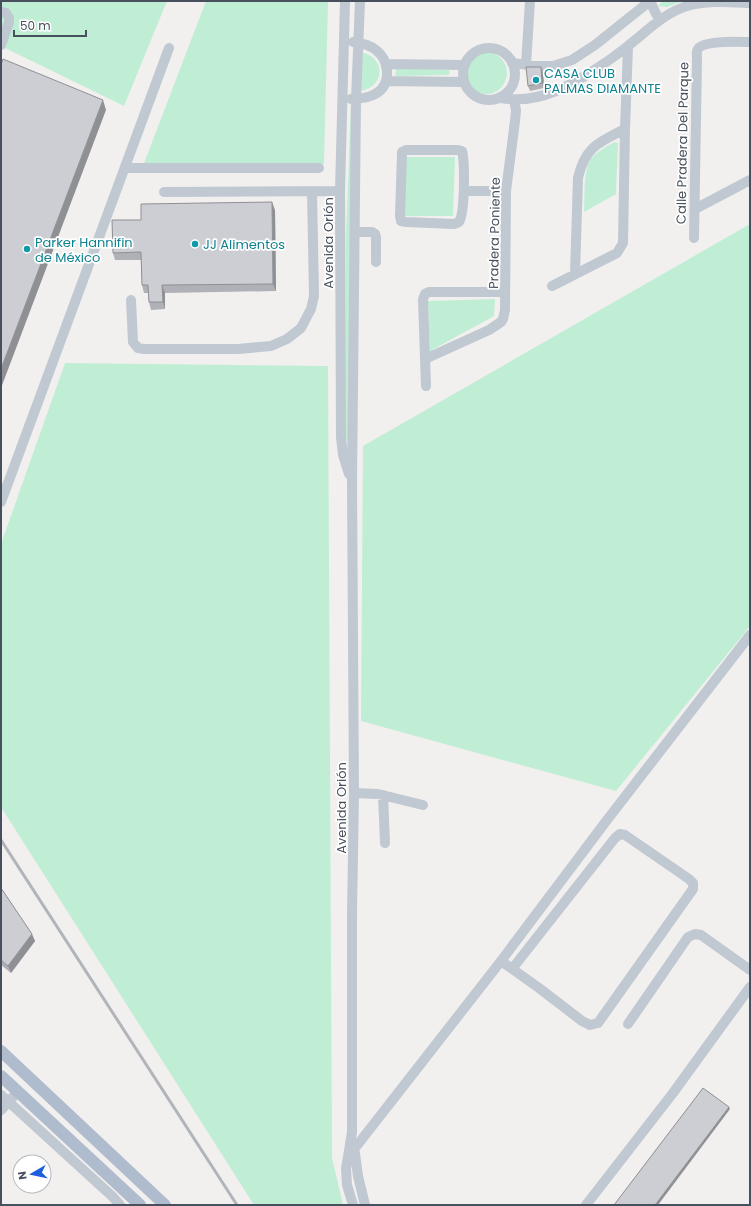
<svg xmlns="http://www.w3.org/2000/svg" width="751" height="1206" font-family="Poppins,sans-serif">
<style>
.green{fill:#bfeed5}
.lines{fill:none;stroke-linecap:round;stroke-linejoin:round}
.minor{stroke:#c0c8d1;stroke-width:10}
.major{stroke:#afbccd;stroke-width:12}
.rail{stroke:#b1b4b9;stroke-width:3}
.wall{fill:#afb1b6}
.shaded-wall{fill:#8f9094}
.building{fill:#ccced4;stroke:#8f9094}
.culture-dot{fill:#0f9aa8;stroke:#fff;stroke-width:1.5}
.labels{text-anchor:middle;stroke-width:3.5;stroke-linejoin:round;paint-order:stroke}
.culture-label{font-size:13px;fill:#0d838f;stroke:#fff;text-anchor:start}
.street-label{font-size:13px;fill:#47505c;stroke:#fff}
</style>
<rect width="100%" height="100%" fill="#f2efef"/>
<path class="green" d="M1,1H167L124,106L1,46Z
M206,1H328L324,164L141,171Z
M663,1H683L667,7L658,6Z
M360,52C386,56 386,87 360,91Z
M465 73a21 21 0 1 1 42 0a21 21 0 1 1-42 0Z
M395,67L447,70H449L450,73L448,75L395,76L396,71Z
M351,104H355L350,443L346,440L345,426L346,235Z
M614,142L618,143L616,194L584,212C585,197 583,171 591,159C597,152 606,147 614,142Z
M404,157H455L453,216H404Z
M750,224V626L616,791L361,721L363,446Z
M495,299L494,316L430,351L428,301Z
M65,363L328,366L332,1158L343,1205H254L1,807V544Z"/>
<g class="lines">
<path class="minor" d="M345,1L340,191L341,437L343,455L349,474
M650,1L659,20
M1,12L6,13L9,18V22L1,45
M463 74a26 26 0 1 1 52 0a26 26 0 1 1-52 0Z
M512,63L538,66H553L572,60L595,45L650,1
M386,64L464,65
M526,64L530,1
M386,81L464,82
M501,98C540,105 574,84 605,63C613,57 621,52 629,45C647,31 664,13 687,6C707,0 729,2 750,3
M351,99C360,99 369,98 377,93C392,83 389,60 376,50C370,45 361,43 353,42
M406,150H458L462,151C465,163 465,213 459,222L454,224L406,222L401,221L400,216L402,154V152Z
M125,168H319
M464,191H506
M164,192L340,191
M695,209L750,180
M355,232H372L375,234L376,237V262
M694,238L697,58C697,55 696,52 698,49C704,40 740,42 750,42
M575,274L578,178C585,147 599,142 625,129
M552,286L617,253L623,243L625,129L628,46
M131,300L133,342L138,348L144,349H238L271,346L287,339L301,328L311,309L314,296L312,191
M425,359L489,330L501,322L503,319L505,310L506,191L515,121L516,110L514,100
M426,386L423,299L425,294L429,292H505
M1,502L169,48
M354,793L378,794L423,805
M383,795L385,843
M501,961L539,988L582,1021L590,1025L598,1023L693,889V883L689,879L625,835L620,834L615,838L512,969
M628,1024L688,937L695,934L701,935L750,970
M1,1095L113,1197L120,1205
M1,1110L13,1097
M354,1146L358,1176L365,1205
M348,1157L501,961L607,820L750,635
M353,1205L347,1185L346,1169L352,1132V914L354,793L352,483L356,99L360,1
M586,1205L673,1093L750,987"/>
<path class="major" d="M1,1051L165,1205
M1,1076L140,1205"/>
<path class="rail" d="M1,840L237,1205"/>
</g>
<path class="wall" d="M543,72L544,88L530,91L528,86Z
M275,210L276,291L165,293V309L151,310L149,302L148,293H144L142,285L141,260H115L113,253L141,220Z
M1,888L35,941L11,973L1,965Z"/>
<path class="shaded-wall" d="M541,67L543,72L544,88L542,83Z
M103,100L106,110L1,388V369Z
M272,202L275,210L276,291L273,284Z
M162,285L165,293V309L163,302Z
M32,934L35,941L11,973L8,966Z
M729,1107L730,1109L658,1205H655Z"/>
<path class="building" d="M3,59L103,100L1,369V65Z
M526,67H541L542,83L528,86Z
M272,202L273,284L162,285L163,302H149L148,285H142L141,252L113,253L112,220H141V204Z
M1,888L32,934L8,966L1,960Z
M703,1088L729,1107L655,1205H614Z"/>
<g class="culture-dot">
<circle cx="536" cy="80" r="4"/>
<circle cx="195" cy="244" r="4"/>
<circle cx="27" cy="249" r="4"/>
</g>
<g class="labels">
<g class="culture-label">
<text x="544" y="78">CASA CLUB<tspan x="544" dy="15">PALMAS DIAMANTE</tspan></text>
<text x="35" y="247">Parker Hannifin<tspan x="35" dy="15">de México</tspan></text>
<text x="203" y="249">JJ Alimentos</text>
</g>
<g class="street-label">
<text transform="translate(682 143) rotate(-89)" y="5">Calle Pradera Del Parque</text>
<text transform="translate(494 233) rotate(-89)" y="5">Pradera Poniente</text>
<text transform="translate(328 243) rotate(-90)" y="5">Avenida Orión</text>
<text transform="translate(341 808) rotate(-90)" y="5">Avenida Orión</text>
</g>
</g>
<rect width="751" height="1206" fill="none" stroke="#47505c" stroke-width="4"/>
<g transform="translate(32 1174) rotate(261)"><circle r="19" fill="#ffffff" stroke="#b5b9be"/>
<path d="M0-3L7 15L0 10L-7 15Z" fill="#1d5fdd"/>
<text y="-6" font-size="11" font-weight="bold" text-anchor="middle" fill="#47505c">N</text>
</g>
<path d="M14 30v6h72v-6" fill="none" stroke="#47505c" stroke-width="2"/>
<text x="20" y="30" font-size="12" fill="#47505c" stroke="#ffffff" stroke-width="3" paint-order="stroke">50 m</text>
</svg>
